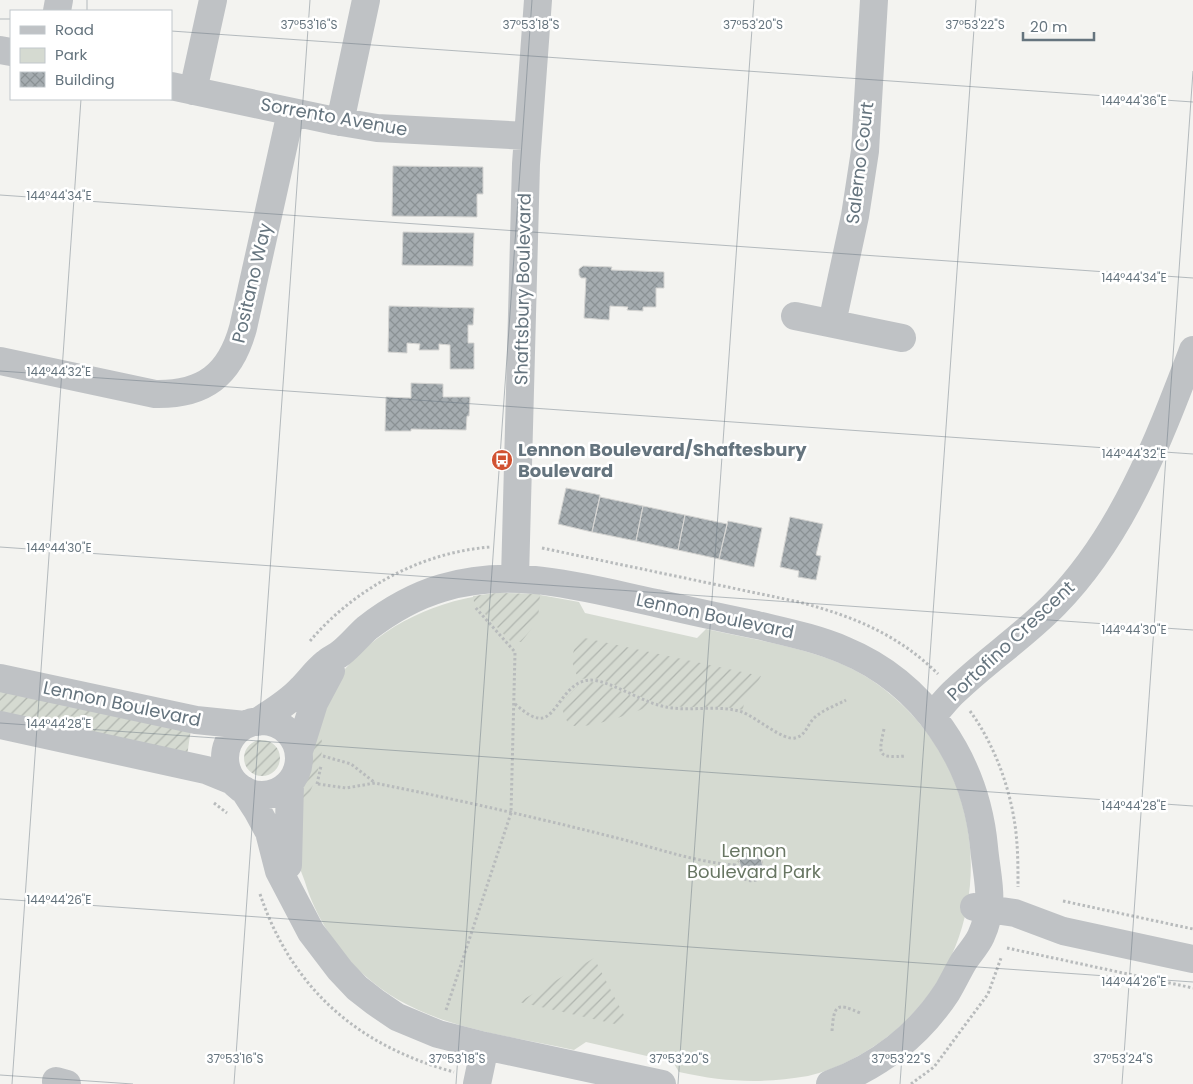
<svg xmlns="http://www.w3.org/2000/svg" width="1193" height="1084" font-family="Poppins,sans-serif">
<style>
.park{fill:#d5dad1}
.garden{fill:url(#garden-furrows);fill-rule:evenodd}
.building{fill:url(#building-cross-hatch);stroke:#d4d4d2}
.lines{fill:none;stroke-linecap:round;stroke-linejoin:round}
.path{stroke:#b8bbbc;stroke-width:3;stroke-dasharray:2.5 2.5;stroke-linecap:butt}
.minor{stroke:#bfc2c5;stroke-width:28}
.ticks{fill:none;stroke:#65747e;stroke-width:1;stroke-opacity:0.45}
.labels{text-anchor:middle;stroke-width:5;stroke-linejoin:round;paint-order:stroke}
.street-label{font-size:18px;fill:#65747e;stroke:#fff}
.poi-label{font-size:18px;font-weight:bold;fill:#65747e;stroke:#fff;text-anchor:start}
.park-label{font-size:18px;fill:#687663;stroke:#fff}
.ticks-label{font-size:12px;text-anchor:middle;fill:#65747e;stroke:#fff;stroke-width:5;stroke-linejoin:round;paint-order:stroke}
</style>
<defs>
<pattern id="garden-furrows" width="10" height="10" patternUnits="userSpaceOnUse" patternTransform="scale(1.25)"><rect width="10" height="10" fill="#d5dad1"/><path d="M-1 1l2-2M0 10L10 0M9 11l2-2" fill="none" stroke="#b0b5af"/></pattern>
<pattern id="building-cross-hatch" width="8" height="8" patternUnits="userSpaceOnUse" patternTransform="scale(1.25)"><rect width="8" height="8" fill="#a5acb0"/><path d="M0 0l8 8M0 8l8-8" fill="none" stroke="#8a9194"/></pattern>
</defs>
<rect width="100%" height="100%" fill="#f3f3f0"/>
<path class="park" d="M497,593L535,594L579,602L585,613L697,638L706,629C758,641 819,648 865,676C994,756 1008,938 891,1034C867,1053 838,1069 808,1076C762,1084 724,1082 679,1072L673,1062L586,1042L574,1050C501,1034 420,1027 363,974C337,950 315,916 305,882C303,876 300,870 299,864C299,853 300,841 300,830C301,816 300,802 301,788C302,781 307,774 308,767C310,758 308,749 310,741C312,732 340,676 345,669C384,623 438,600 497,593Z"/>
<path class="garden" d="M497,593L540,594L538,621L521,642H511L474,602L473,596Z
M580,637L761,676C753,692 746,689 743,710C717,703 691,710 665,705C642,700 621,686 599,679L592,678L580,679C569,665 571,652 580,637Z
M591,682L606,685L652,705C639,711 581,733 570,724C564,720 563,710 561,703L578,686Z
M0,691L191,729L187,756L0,715Z
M317,730C332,742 310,799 299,812L301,786L306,776Z
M244 758a18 18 0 1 1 36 0a18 18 0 1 1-36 0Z
M745,844L766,848L762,854L764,868C755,883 740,879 738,862L730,860ZM747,852L759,855L763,867L755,876L743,873L739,861Z
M594,958L626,1019L615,1024L519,1002Z"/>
<path class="building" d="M393,166L483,167V194H477V217L392,216Z
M403,232L474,233L473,266L402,265Z
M583,266L612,267L611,270L664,272V288H656V307H643V311L627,310L628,307L610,306L609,320L584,318L586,278H581L579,275V269Z
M389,306L474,308L473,325H468V343H474V369H450V345L439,344V350H419L420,344L407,343V353L388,352Z
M411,383L443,384V397H470L469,416H467L466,430L411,429V431H385L386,397L411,398Z
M566,488L600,495L592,532L558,524Z
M600,497L643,506L636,541L592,532Z
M643,506L685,515L678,550L636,541Z
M685,515L727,524L719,559L678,550Z
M790,517L823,524L816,555L821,556L816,580L798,577L799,571L780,567Z
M728,521L762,528L754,567L719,559Z
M747,852L760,855L763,867L755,876L743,873L739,861Z"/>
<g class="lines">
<path class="path" d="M542,548L799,602C852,616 898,634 938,674
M310,641C355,588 422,552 491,547
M515,704C521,709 530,717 538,718C558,722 564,673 598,681C622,687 642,702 666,707C691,712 717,704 742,712C756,717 783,741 795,738C805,736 807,726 813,719C822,710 835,706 846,700
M970,711C997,748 1014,798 1017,844C1018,858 1018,873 1018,887
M884,729C878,756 878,758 906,756
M323,756L351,764L374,782
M317,784L321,766
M318,784L346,788L375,783C454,799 534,817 613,837C654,847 693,862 735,865L736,872C743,881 752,883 761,878
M214,803L227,813
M260,894C292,989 358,1046 454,1072
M1063,901L1193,929
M1007,948L1193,988
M446,1010L511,813L515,652L475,607
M832,1031C834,1005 836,1002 860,1013
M911,1084L934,1067L988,994L1001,958"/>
<path class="minor" d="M57,11L59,0
M0,50L11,52
M171,86L335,121L377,128L528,136
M193,91L213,0
M340,122L366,0
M795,316L902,338
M832,323L855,216L865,151L874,0
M0,361L155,394C204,395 230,375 243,328L291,112
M515,578L526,164L538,0
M0,678L196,720L245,725
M932,716C940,708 947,698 955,691C987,660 1024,636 1055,604C1123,535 1159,439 1193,350
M225 758a37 37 0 1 1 74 0a37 37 0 1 1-74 0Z
M257,722C272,712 288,703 301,689C309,681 316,671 326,663C330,659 336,657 341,653C350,646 358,636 367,628C389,611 415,596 442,588C514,566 585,588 656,603C690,611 723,618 757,625C786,632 816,638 844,650C924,683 976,761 984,847C987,880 996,903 981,936C977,945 970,952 964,961C958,971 953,982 947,992C919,1035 878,1067 830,1084
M0,725L206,770L233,781
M299,751L314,703L331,671
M244,790L257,810L269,832L279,871L311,932L340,970L357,988L375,1002L397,1017L438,1034L485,1046L662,1084
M288,865L290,783
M974,907L1015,913L1063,931L1193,959
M56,1081L67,1084
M477,1084L485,1046"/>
</g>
<path class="ticks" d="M87,11V0M0,19H11M171,31L1193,102M0,195L1193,278M0,371L1193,454M0,547L1193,630M0,723L1193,806M0,899L1193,982M0,1075L133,1084M12,1084L81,99M234,1084L310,0M456,1084L532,0M678,1084L754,0M900,1084L976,0M1122,1084L1193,71"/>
<defs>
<g id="bus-disc" transform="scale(1.125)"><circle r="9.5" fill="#d15232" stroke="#fff"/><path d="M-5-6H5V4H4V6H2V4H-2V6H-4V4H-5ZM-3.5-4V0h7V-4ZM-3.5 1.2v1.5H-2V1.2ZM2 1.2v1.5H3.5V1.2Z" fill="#fff"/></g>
</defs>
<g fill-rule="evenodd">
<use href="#bus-disc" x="502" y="460"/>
</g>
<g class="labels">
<g class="street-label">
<text transform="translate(334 117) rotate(10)" y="6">Sorrento Avenue</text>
<text transform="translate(860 163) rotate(-83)" y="6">Salerno Court</text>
<text transform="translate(252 283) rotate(-77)" y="6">Positano Way</text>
<text transform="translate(523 289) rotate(-89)" y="6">Shaftsbury Boulevard</text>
<text transform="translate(715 616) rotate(12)" y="6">Lennon Boulevard</text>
<text transform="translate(1011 641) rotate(-43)" y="6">Portofino Crescent</text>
<text transform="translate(122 704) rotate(12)" y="6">Lennon Boulevard</text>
</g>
<g class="poi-label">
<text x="518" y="456">Lennon Boulevard/Shaftesbury<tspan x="518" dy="21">Boulevard</tspan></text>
</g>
<g class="park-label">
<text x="754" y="857">Lennon<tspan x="754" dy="21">Boulevard Park</tspan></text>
</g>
</g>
<g class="ticks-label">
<text x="309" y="29">37°53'16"S</text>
<text x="531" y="29">37°53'18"S</text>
<text x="753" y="29">37°53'20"S</text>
<text x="975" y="29">37°53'22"S</text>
<text x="1134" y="105">144°44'36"E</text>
<text x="59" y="200">144°44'34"E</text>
<text x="1134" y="282">144°44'34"E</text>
<text x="59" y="376">144°44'32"E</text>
<text x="1134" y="458">144°44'32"E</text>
<text x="59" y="552">144°44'30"E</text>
<text x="1134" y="634">144°44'30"E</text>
<text x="59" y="728">144°44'28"E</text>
<text x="1134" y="810">144°44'28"E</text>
<text x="59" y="904">144°44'26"E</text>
<text x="1134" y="986">144°44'26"E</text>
<text x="235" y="1063">37°53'16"S</text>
<text x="457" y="1063">37°53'18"S</text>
<text x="679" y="1063">37°53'20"S</text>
<text x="901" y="1063">37°53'22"S</text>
<text x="1123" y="1063">37°53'24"S</text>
</g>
<rect x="10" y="10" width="162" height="90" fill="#ffffff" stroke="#c1c7cb"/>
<rect x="20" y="26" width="25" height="8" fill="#bfc2c5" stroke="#c1c7cb"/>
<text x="55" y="35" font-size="15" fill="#65747e">Road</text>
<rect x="20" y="48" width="25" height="15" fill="#d5dad1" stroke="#c1c7cb"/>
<text x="55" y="60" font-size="15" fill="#65747e">Park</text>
<rect x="20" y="72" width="25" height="15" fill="url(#building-cross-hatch)" stroke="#c1c7cb"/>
<text x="55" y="85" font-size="15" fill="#65747e">Building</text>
<path d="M1023 32v8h71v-8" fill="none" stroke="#65747e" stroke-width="2.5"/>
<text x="1030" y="32" font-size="15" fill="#65747e" stroke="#ffffff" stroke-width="4" paint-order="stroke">20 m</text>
</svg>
